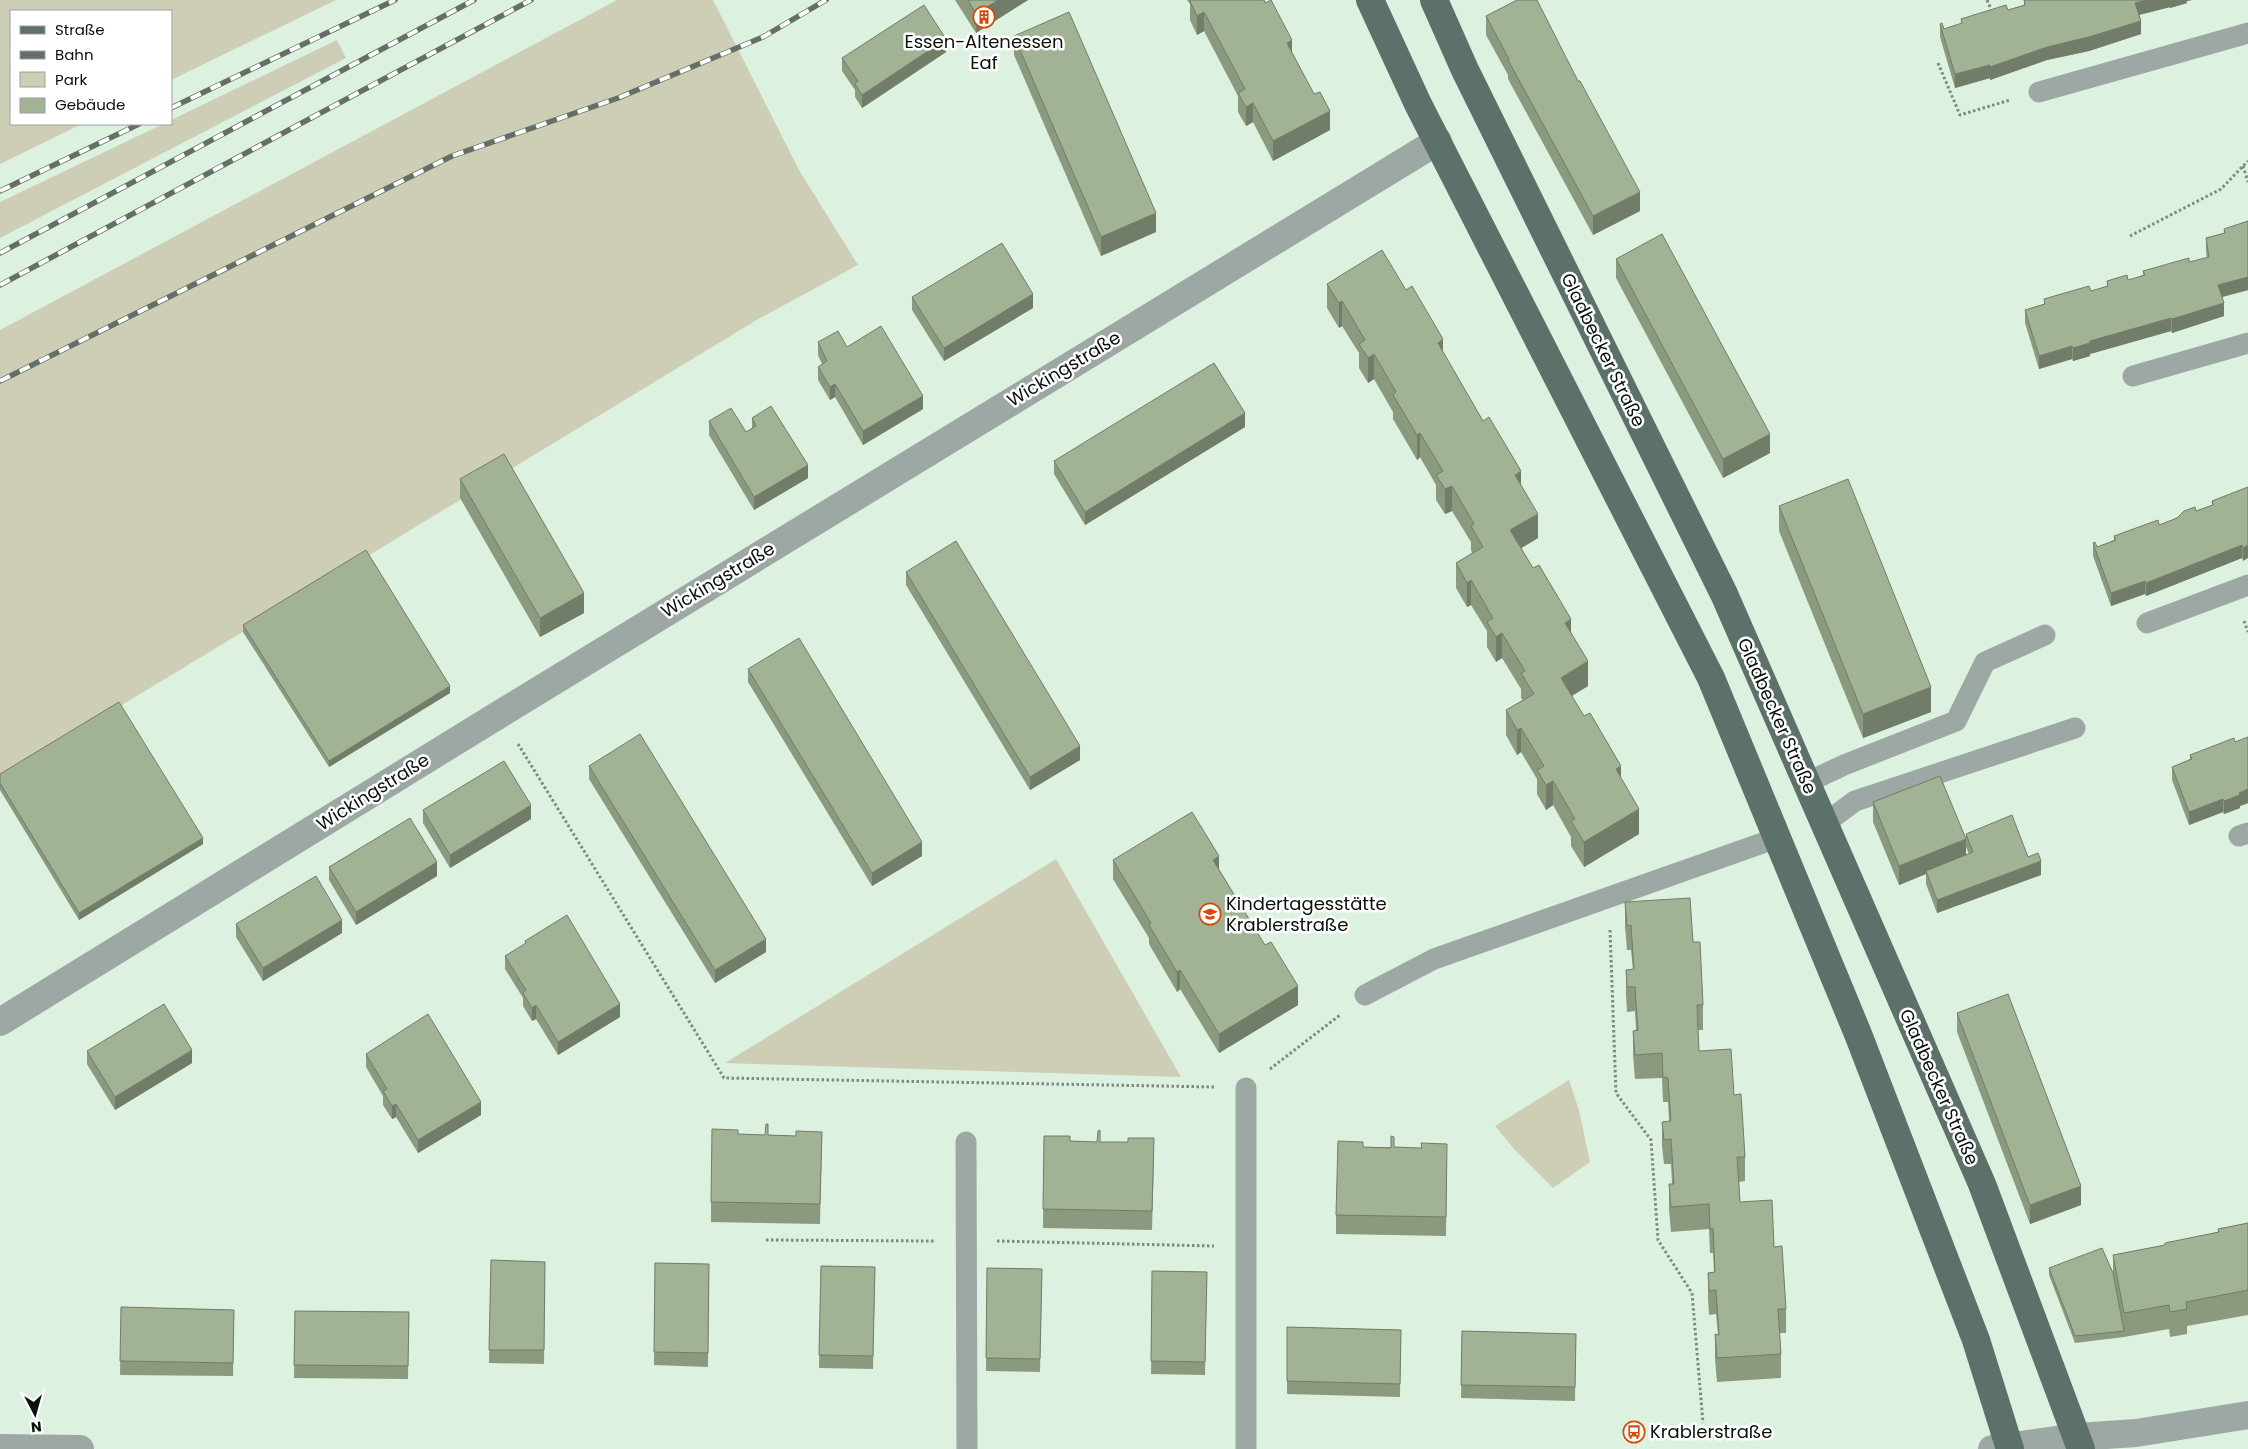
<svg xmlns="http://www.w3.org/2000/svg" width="2248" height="1449" font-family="Poppins,sans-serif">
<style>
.green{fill:#cdceb5}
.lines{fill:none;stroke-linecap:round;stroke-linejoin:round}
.path{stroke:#7c8a7f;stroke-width:3;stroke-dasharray:2.5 2.5;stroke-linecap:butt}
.service{stroke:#9da8a5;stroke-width:21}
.minor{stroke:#9da8a5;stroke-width:28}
.tertiary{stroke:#9da8a5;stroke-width:28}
.primary{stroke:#5d716b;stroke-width:28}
.rail-casing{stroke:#647066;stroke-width:5.5}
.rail{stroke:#fff;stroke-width:4;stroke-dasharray:11;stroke-linecap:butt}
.wall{fill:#8b997f}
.shaded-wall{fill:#717d68}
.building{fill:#a2b294;stroke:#717d68}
.labels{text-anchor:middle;stroke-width:5;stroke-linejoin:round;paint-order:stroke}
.poi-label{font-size:18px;fill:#09100b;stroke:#fff;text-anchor:start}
.street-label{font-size:18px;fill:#09100b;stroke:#fff}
</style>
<rect width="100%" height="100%" fill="#ddf1e1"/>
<path class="green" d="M0,0H336L171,80V11H11V124H82L0,164Z
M617,0H713L799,170L858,265L760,318L0,779V330Z
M337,40L346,58L0,238V202L163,124H171V120Z
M1056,859L1181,1077L725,1063Z
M1569,1080L1579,1110L1590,1162L1553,1188L1515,1150L1495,1126Z"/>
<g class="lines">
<path class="path" d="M1987,0L1991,9
M1938,63L1960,115L2010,100
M2243,166L2248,182
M2130,236L2221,189L2248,161
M2244,621L2248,632
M518,744L724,1078L1215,1087
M1610,930L1616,1093L1651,1140L1658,1240L1692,1293L1703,1423
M1270,1069L1340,1015
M766,1240L934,1241
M997,1241L1214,1246"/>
<path class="service" d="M2039,92L2248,33
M2133,376L2248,343
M2147,623L2248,585
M1806,783L1844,765L1956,721L1985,662L2045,635
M1824,824L1855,801L2075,728
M2239,836L2248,833
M1365,995L1434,959L1777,838
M1246,1088V1449
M966,1142L967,1449"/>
<path class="minor" d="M0,1022L500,714L1438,141"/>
<path class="tertiary" d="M0,1448L80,1449
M1992,1449L2077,1437L2136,1433L2248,1415"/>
<path class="primary" d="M1370,0L1418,104L1711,678L1858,1034L1976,1340L2010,1449
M1434,0L1465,70L1724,594L1982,1184L2081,1449"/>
<g class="rail-casing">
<path id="rail" d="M171,108L395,0
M0,191L139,124
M0,253L474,0
M0,285L531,0
M0,381L452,156L618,98L763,37L826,0"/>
</g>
<use href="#rail" class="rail"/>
</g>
<path class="wall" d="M955,0H1028L976,33Z
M1187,0H1264L1292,54L1330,130L1273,161L1253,122L1246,126L1238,112V96L1204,31L1197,35L1190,20V4Z
M2024,0H2192L2187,1V3L2170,8V7L2139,15L2141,34L2089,51L2047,60L1990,80V78L1955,88L1940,37V24L1944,29L1961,24V19L2008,10L2024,5Z
M1486,16L1640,211L1593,235L1508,79V75L1486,35Z
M1014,36L1156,232L1101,256L1014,55Z
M946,52L862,108L855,97V90L842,71V58Z
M2224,229L2248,290L2222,297L2224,316L2172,333L2171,331L2090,354V356L2073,361L2072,359L2039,369L2025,323V310L2044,304V299L2091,291L2107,286V281L2128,280L2143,276V271L2189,262L2207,258L2206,251V238L2224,233Z
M1616,259L1770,453L1723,478L1616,278Z
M1327,284L1443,353L1521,485L1538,538L1521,548L1571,632L1588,686L1572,696L1621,779L1639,834L1584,867L1571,846V837L1553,805L1546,810L1537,794V779L1521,752L1517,755L1506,735V710L1523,700L1521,698V689L1502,658L1496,662L1487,647V631L1471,605L1467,607L1456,588V563L1472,553L1471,550V542L1452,511L1445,514L1436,500V485L1420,457L1417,460L1393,419V412L1374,379L1368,383L1359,368V353L1342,326L1339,328L1327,308Z
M912,297L1033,308L944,361L912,310Z
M818,342L847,347L923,409L863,445L835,397L830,400L818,380V367L822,364L818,355Z
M752,418L808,478L754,510L709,435V421L746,432L752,428Z
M1245,427L1085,525L1054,474V461Z
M460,479L584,613L540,637L460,498Z
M2248,487L2243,561L2242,558L2146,596L2145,594L2111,606L2093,556V543L2097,547L2114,540V536L2159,525L2212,505V501Z
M1779,506L1931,712L1863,738L1779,531Z
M906,572L1080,760L1030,790L906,585Z
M243,625L450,693L329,767L243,632Z
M748,669L922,856L872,886L748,682Z
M2248,737V803L2240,806V808L2224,814L2223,812L2189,825L2172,780V767L2190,759V755L2235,742Z
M589,766L766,952L715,983L589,779Z
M0,774L203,844L79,920L0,790Z
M1873,802L1966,855L1969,854L1966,847V834L2028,857L2041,875L1937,913L1926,884V874L1899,885L1873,822Z
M423,810L531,819L450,868L423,823Z
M1113,860L1219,869L1298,1005L1219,1053L1180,989L1177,992L1149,944V938L1113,879Z
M329,867L437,876L356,925L329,880Z
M1625,902L1693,942L1703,1005V1030H1698L1699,1051L1734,1095L1745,1157V1181L1739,1182L1740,1202L1774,1247L1786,1309V1333H1779L1781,1354V1378L1717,1382L1715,1359V1334H1718L1716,1314L1709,1315L1708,1298V1273L1714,1272L1713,1253H1710L1709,1229L1671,1232L1669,1209V1184H1672L1671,1164H1664L1662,1146V1122L1669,1121L1668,1102H1663L1662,1078L1635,1079L1633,1055V1031L1636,1030L1635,1011L1627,1012L1626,995V970H1633L1631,950H1627L1625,927Z
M236,924L342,933L263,981L236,937Z
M525,941L620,1017L558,1055L536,1019L532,1021L523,1006V998L505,969V956L525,944Z
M1957,1013L2081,1205L2030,1224L1957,1032Z
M87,1051L192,1063L115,1110L87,1064Z
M366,1054L481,1115L418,1153L396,1117L392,1119L383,1105V1096L366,1067Z
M822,1132L820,1224L711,1222V1202L738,1134L796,1136Z
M1044,1136L1070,1141L1100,1142L1154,1157L1152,1230L1043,1228Z
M1363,1147H1394L1447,1163L1446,1236L1336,1234V1215Z
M2248,1223V1315L2187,1326V1334L2170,1337L2169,1329L2124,1337L2075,1343L2049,1275V1268L2113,1273V1255L2165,1245L2218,1232V1229Z
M491,1260L545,1262L544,1364L489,1363Z
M655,1263L709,1264L708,1367L654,1365Z
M821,1266L875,1267L873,1369L819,1368Z
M987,1268L1042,1269L1040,1372L986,1371Z
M1152,1271L1207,1272L1205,1375L1151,1374Z
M121,1307L234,1310L233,1376L120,1375Z
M295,1311L409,1312L408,1379L294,1378Z
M1287,1327L1401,1330L1400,1397L1287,1394Z
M1462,1331L1576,1334L1575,1401L1461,1398Z"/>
<path class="shaded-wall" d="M998,0H1028L976,33V14Z
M2146,0H2170V7L2135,16V3Z
M2170,0H2192L2187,1V3L2170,8Z
M1204,12V31L1197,35V16Z
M2141,21V34L2089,51L2047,60L1990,80V67L2047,47Z
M946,39V52L862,108V95Z
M1292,40V59L1287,43Z
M1990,65V78L1955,88V74Z
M1253,103V122L1246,126V107Z
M1330,111V130L1273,161V141Z
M1640,192V211L1593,235V216Z
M1156,213V232L1101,256V237Z
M2248,277V290L2218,298V285Z
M1033,294V308L944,361V348Z
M1342,301V326L1339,328V303Z
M2224,303V316L2172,333V319Z
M2171,318V331L2090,354V356L2073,361V348L2090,341Z
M1443,339V364L1438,343Z
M2072,346V359L2039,369V356Z
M1374,354V379L1368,383V358Z
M835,384V397L830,400V387Z
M923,396V409L863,445V431Z
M1245,413V427L1085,525V512Z
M1420,433V457L1417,460V435Z
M1770,434V453L1723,478V459Z
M808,465V478L754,510V497Z
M1521,471V495L1515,475Z
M1452,486V511L1445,514V489Z
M1538,514V538L1510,555V530Z
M2242,545V558L2146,596V583Z
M2248,545V558L2243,561V548Z
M1471,580V605L1467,607V583Z
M2145,581V594L2111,606V593Z
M584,593V613L540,637V618Z
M1571,619V644L1565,623Z
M1502,633V658L1496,662V637Z
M1588,661V686L1561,702V678Z
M450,686V693L329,767V761Z
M1931,687V712L1863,738V714Z
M1521,728V752L1517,755V730Z
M1080,746V760L1030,790V777Z
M1621,766V791L1616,769Z
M1553,781V805L1546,810V785Z
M2248,789V803L2240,806V808L2224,814V801L2239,793Z
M2223,799V812L2189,825V812Z
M531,805V819L450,868V855Z
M1639,809V834L1584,867V842Z
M203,838V844L79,920V913Z
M1966,839V858L1926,871V874L1899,885V866Z
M922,842V856L872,886V873Z
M1219,856V876L1213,860Z
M2041,861V875L1937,913V900Z
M437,862V876L356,925V912Z
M342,920V933L263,981V968Z
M766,939V952L715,983V970Z
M1180,970V989L1177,992V972Z
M1298,986V1005L1219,1053V1034Z
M620,1004V1017L558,1055V1042Z
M536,1005V1019L532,1021V1008Z
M192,1050V1063L115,1110V1097Z
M481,1102V1115L418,1153V1140Z
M396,1104V1117L392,1119V1106Z
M2081,1186V1205L2030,1224V1205Z"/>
<path class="building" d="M968,0H998L976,14Z
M1191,0H1264L1265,3L1271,0L1292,40L1287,43L1314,94L1320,92L1330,111L1273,141L1253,103L1246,107L1238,93L1245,89L1204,12L1197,16L1190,1Z
M1517,0H1537L1578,81H1580L1640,192L1593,216L1508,60L1509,59L1486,16Z
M2024,0H2146L2135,3L2141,21L2089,37L2047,47L1990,67V65L1955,74L1940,24L1942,23L1944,29L1962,23L1961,19L2006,5L2008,10L2025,5Z
M924,5L946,39L862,95L855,84L858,81L842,58Z
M1069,12L1156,213L1101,237L1014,36Z
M2248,221V277L2218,285L2224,303L2172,319L2171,318L2090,341V343L2073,348L2072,346L2039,356L2025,310L2045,304L2044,299L2089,286L2091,291L2108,286L2107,281L2127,275L2128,280L2145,275L2143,271L2189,258V262L2209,257L2206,238L2225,233L2224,229Z
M1662,234L1770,434L1723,459L1616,259Z
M1002,243L1033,294L944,348L912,297Z
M1382,250L1406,290L1412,286L1443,339L1438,343L1483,421L1489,417L1521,471L1515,475L1538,514L1510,530L1533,568L1539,565L1571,619L1565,623L1588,661L1561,678L1584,716L1590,713L1621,766L1616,769L1639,809L1584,842L1571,821L1575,819L1553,781L1546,785L1537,770L1544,766L1521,728L1517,730L1506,710L1534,694L1521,673L1525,671L1502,633L1496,637L1487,622L1493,618L1471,580L1467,583L1456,563L1483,547L1471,526L1474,524L1452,486L1445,489L1436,475L1443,471L1420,433L1417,435L1393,395L1396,392L1374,354L1368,358L1359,344L1365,340L1342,301L1339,303L1327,284Z
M881,326L923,396L863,431L835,384L830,387L818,367L827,361L818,342L838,331L847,347Z
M1214,363L1245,413L1085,512L1054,461Z
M771,406L808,465L754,497L709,421L731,408L746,432L756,426L752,418Z
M504,454L584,593L540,618L460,479Z
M1848,479L1931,687L1863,714L1779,506Z
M2248,487V545L2243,548L2242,545L2146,583L2145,581L2111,593L2093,543L2095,542L2097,547L2116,540L2114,536L2158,520L2159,525L2177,518L2184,511L2195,507L2196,511L2213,505L2212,501Z
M956,541L1080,746L1030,777L906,572Z
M366,550L450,686L329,761L243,625Z
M799,638L922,842L872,873L748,669Z
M119,702L203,838L79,913L0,783V774Z
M640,734L766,939L715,970L589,766Z
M2248,737V789L2239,793L2240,795L2224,801L2223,799L2189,812L2172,767L2192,759L2190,755L2234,738L2235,742Z
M504,761L531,805L450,855L423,810Z
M1940,776L1966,839L1899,866L1873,802Z
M1192,812L1219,856L1213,860L1265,945L1271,942L1298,986L1219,1034L1180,970L1177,972L1149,925L1151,923L1113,860Z
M2012,815L2028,857L2038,853L2041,861L1937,900L1926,871L1973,852L1966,834Z
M410,818L437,862L356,912L329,867Z
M316,876L342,920L263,968L236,924Z
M1690,898L1693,942H1700L1703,1005H1697L1699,1051L1731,1049L1734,1095L1741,1094L1745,1157H1737L1740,1202L1772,1200L1774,1247L1782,1246L1786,1309H1778L1781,1354L1717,1358L1715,1334L1719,1335L1716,1290L1709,1291L1708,1273L1715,1272L1713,1228L1710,1229L1709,1204L1671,1207L1669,1184H1674L1671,1139L1664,1140L1662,1122L1671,1121L1668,1078L1663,1077L1662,1053L1635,1055L1633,1031L1638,1030L1635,987H1627L1626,970L1634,969L1631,925L1627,926L1625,902Z
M567,915L620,1004L558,1042L536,1005L532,1008L523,993L526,990L505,956L526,943L525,941Z
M2008,994L2081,1186L2030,1205L1957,1013Z
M164,1004L192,1050L115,1097L87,1051Z
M428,1014L481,1102L418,1140L396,1104L392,1106L383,1091L387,1089L366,1054Z
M766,1124H768V1135L796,1136V1131L822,1132L820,1204L711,1202L712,1129L738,1130V1134L765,1135Z
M1100,1130V1142H1128V1138H1154L1152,1211L1043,1209L1044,1136H1070V1141L1097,1142L1098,1131Z
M1391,1136L1394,1137V1147L1422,1148L1421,1143L1447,1144L1446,1217L1336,1215L1338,1141L1363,1142V1147L1391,1148Z
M2248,1223V1290L2186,1302L2187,1309L2170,1312L2169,1305L2124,1313L2113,1255L2165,1245V1243L2219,1232L2218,1229Z
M2102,1248L2113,1273L2124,1331L2075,1336L2049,1268Z
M491,1260L545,1262L544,1350H489Z
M655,1263L709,1264L708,1353L654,1352Z
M821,1266L875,1267L873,1356L819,1355Z
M987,1268L1042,1269L1040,1359L986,1358Z
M1152,1271L1207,1272L1205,1362L1151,1361Z
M121,1307L234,1310L233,1363L120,1361Z
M295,1311L409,1312L408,1366L294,1365Z
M1287,1327L1401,1330L1400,1384L1287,1381Z
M1462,1331L1576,1334L1575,1387L1461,1385Z"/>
<defs>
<g id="building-ring" transform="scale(1.125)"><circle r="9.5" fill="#fff" stroke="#d24d09" stroke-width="1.5"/><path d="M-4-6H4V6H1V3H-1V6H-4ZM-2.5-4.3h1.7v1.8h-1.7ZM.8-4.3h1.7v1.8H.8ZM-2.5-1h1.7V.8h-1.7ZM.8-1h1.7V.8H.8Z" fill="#d24d09"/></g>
<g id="school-ring" transform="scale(1.125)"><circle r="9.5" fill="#fff" stroke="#d24d09" stroke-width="1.5"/><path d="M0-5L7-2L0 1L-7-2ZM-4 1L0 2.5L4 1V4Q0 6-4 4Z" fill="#d24d09"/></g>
<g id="bus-ring" transform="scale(1.125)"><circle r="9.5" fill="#fff" stroke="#d24d09" stroke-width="1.5"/><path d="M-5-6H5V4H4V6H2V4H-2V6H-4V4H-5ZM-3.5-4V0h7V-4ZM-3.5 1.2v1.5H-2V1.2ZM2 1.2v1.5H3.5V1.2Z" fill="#d24d09"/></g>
</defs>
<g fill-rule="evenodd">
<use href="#building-ring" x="984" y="17"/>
<use href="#school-ring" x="1210" y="914"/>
<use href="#bus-ring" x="1634" y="1432"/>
</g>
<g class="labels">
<g class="poi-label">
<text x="984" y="48" text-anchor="middle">Essen-Altenessen<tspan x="984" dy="21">Eaf</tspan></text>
<text x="1226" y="910">Kindertagesstätte<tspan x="1226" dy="21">Krablerstraße</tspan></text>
<text x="1650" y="1438">Krablerstraße</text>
</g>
<g class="street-label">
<text transform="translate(1603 350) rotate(64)" y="6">Gladbecker Straße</text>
<text transform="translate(1064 369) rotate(-31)" y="6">Wickingstraße</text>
<text transform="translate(718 580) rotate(-31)" y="6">Wickingstraße</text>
<text transform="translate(1777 716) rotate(66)" y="6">Gladbecker Straße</text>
<text transform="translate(373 792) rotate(-32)" y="6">Wickingstraße</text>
<text transform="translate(1939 1087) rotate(66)" y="6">Gladbecker Straße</text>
</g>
</g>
<rect x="10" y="10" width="162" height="115" fill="#ffffff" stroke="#9d9f9d"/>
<rect x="20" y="26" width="25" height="8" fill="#5d716b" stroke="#9d9f9d"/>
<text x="55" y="35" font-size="15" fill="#09100b">Straße</text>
<rect x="20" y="51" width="25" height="8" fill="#647066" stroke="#9d9f9d"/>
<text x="55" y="60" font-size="15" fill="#09100b">Bahn</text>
<rect x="20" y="72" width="25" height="15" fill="#cdceb5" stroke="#9d9f9d"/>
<text x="55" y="85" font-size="15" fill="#09100b">Park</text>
<rect x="20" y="98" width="25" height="15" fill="#a2b294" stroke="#9d9f9d"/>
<text x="55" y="110" font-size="15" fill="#09100b">Gebäude</text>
<g transform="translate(35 1414) rotate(174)" stroke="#ffffff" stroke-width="4" paint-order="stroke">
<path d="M0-4L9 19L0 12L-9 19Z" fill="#09100b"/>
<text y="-8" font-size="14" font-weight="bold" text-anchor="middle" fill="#09100b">N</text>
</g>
</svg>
